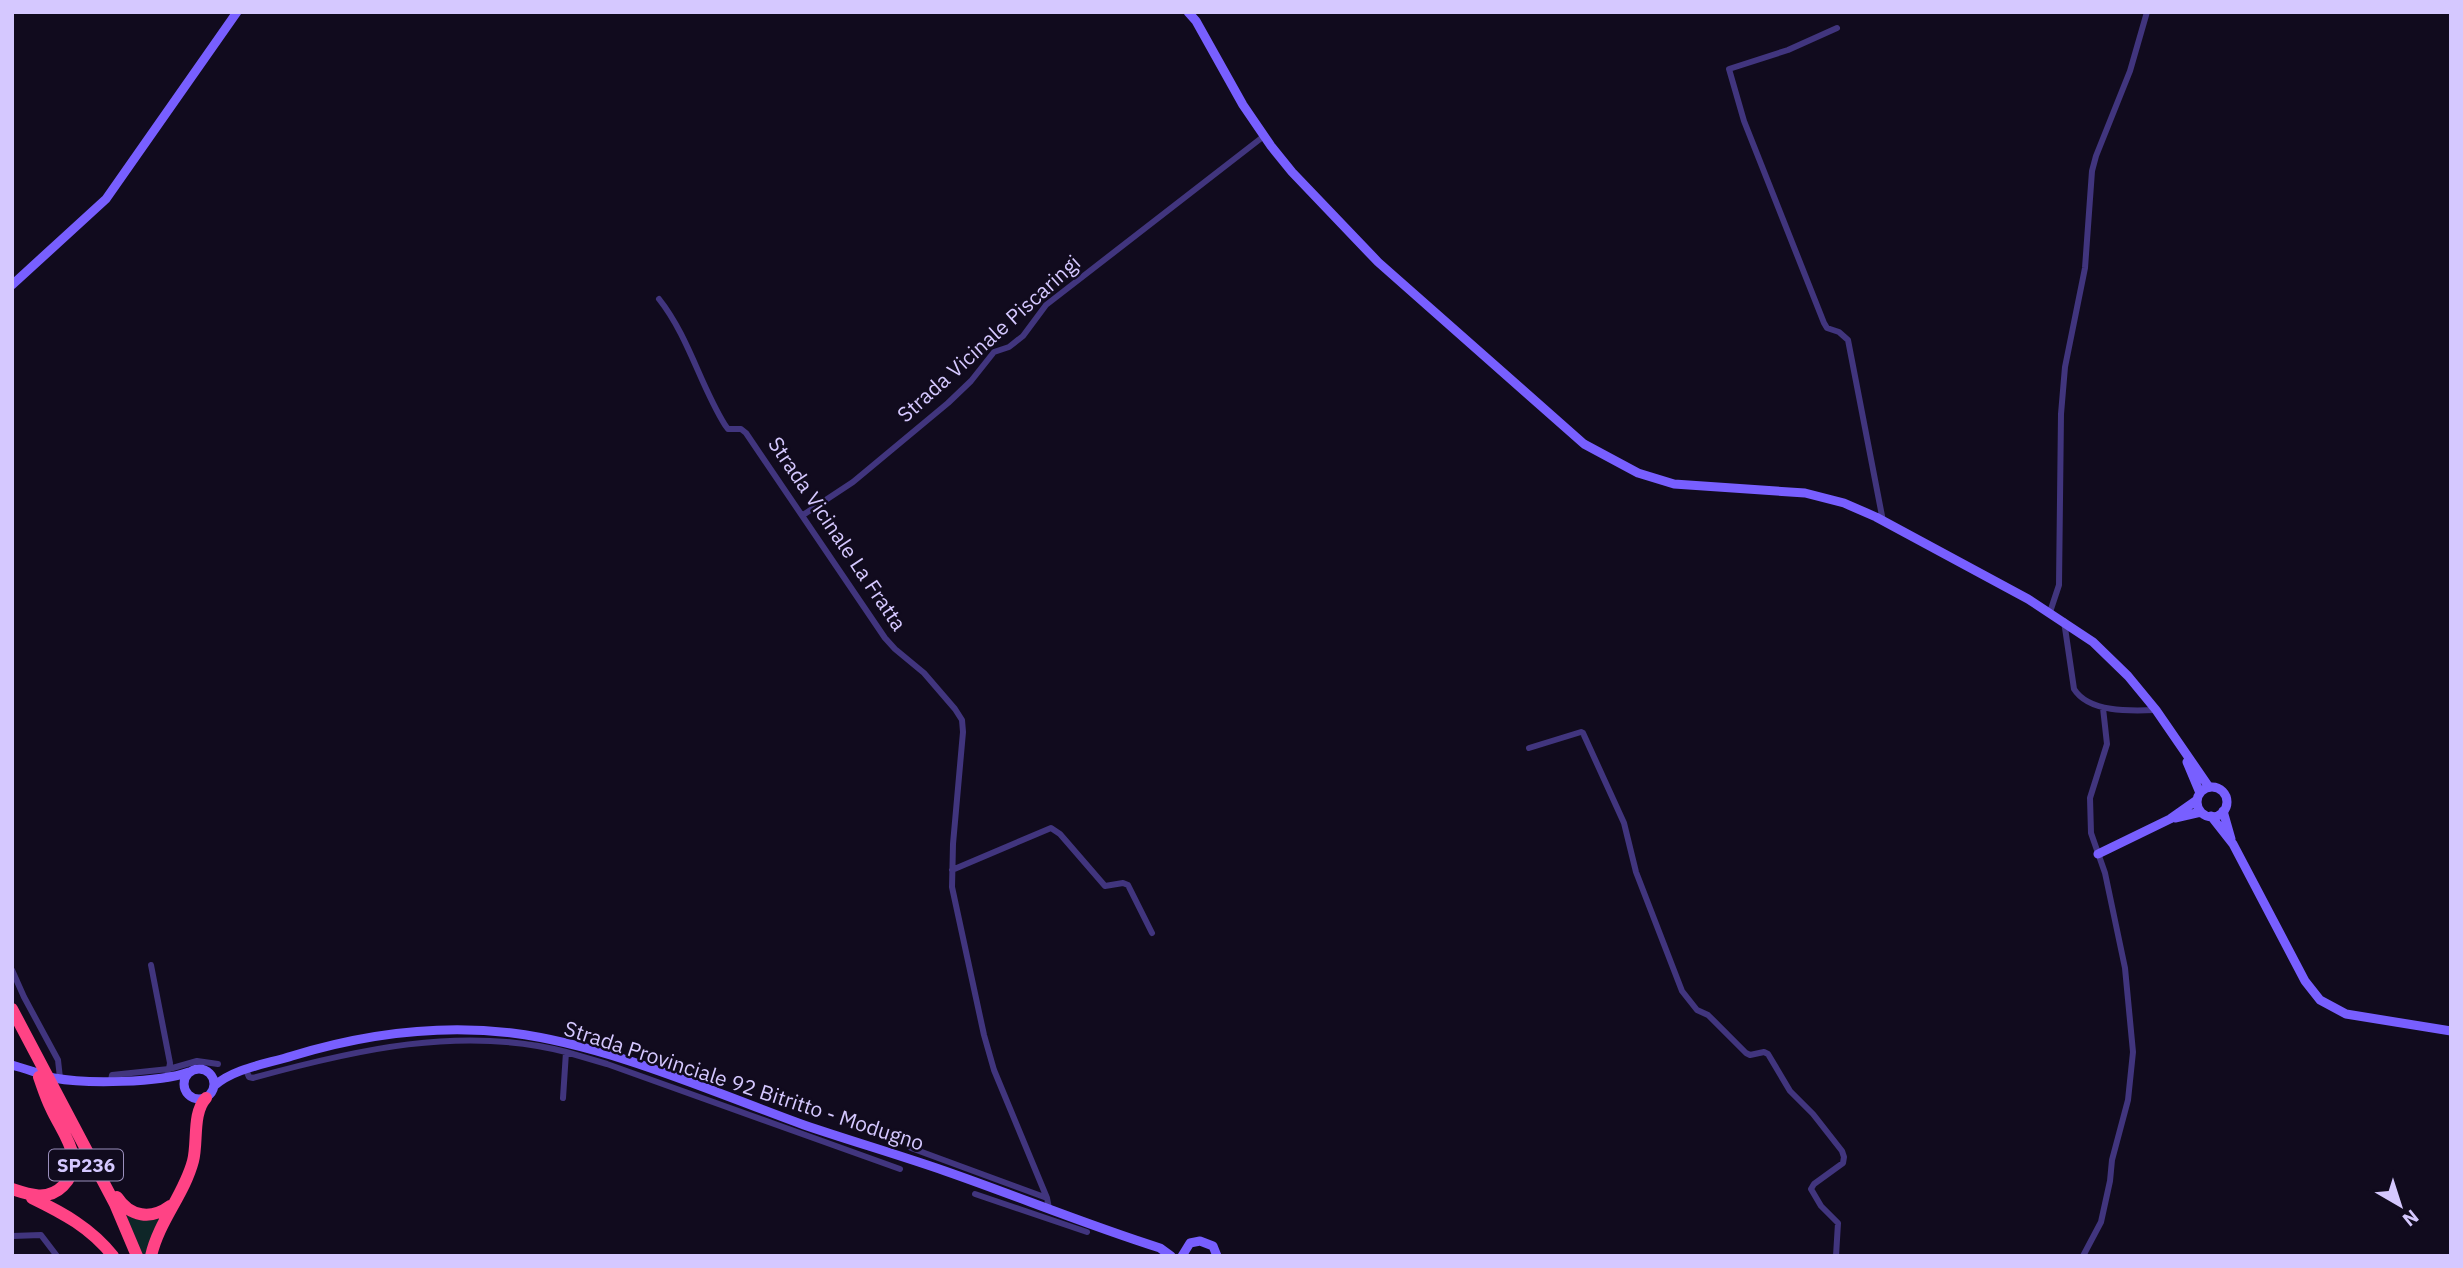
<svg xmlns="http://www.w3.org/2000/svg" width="2463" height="1268" font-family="'IBM Plex Sans',sans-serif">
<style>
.green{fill:#0e2628}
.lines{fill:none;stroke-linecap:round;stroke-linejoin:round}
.street{stroke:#41357e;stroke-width:6}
.secondary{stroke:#785fff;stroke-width:9}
.highway{stroke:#ff4385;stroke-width:12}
.labels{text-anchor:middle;stroke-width:5;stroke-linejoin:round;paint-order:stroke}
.shield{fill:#110b1e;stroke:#9a8fbc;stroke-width:2}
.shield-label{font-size:19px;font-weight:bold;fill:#d5c8ff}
.street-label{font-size:21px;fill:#d5c8ff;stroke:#110b1e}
</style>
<rect width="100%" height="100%" fill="#110b1e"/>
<path class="green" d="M125,1212L160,1217L148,1256H141Z"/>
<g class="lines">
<path class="street" d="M1837,28L1788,50L1729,69L1744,121L1824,323L1827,328L1839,332L1848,340L1883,521
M659,299C689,337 700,385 725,425L728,429H741L746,433L885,638L895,649L924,673L955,709L962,720L963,732L953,844L952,887L984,1035L994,1070L1047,1198L1049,1208
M803,515L853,482L948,403L971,381L994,352L1009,347L1023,336L1046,305L1264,136
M2050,612L2059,585L2061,414L2065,367L2085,268L2092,171L2096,156L2130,71L2147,12
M2064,621L2074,689C2089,713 2131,711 2156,710
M1529,748L1581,732L1583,733L1624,823L1636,872L1682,991L1697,1010L1708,1015L1746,1053L1750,1055L1764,1052L1768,1054L1790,1091L1813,1114L1842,1151L1844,1157L1843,1163L1814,1184L1811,1189L1821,1206L1838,1223L1836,1256
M952,870L1051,828L1060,834L1105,886L1123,883L1128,885L1152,933
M151,965L170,1063L167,1079
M12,970L24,997L58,1060L60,1078
M566,1052L607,1064L900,1169
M246,1070L249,1077L253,1078C354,1050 462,1025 566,1052L563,1098
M111,1080L112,1075L169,1069L197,1061L218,1064
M911,1148L1047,1198
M975,1194L1087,1232
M12,1236L41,1235L57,1256
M2083,1256L2101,1222L2110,1181L2112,1160L2128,1100L2133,1052L2125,968L2105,873L2091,833L2090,798L2107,744L2103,708"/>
<path class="secondary" d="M1188,12L1196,21L1243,105L1271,146L1292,172L1378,262L1584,444L1638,473L1674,484L1805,493L1844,503L1876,517L2028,599L2093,642L2128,676L2156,710L2209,787
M12,285L106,199L237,12
M2187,762L2200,793
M2197 802a15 15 0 1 1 30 0a15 15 0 1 1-30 0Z
M2223,811L2231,839
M2211,816L2233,844L2305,981L2320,1000L2346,1014L2451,1031
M2175,818L2201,812
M2098,854L2170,819L2197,800
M12,1065C26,1069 40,1074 54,1078C86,1084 159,1083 189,1072
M184 1084a15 15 0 1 1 30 0a15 15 0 1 1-30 0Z
M214,1086C234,1068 267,1064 292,1056C364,1034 437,1024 512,1033C608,1045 713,1092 804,1125C851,1141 899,1155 945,1171C1017,1196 1087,1225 1160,1248L1171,1256
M1182,1256L1190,1243L1200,1241L1213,1246L1217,1256"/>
<path class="highway" d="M12,1009L115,1204L137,1256
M12,1189C30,1195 48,1201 63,1186C88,1161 62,1133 51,1108C46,1098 43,1088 39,1077
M117,1197C130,1217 151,1220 170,1206
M32,1198C63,1213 91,1228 113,1256
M151,1256C159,1221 184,1195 193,1161C198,1142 192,1113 206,1098"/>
</g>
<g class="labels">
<rect class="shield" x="49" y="1149.5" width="74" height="31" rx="5"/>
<g class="shield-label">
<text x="86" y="1172">SP236</text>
</g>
<g class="street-label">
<text transform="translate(989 339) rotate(-42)" y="7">Strada Vicinale Piscaringi</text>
<text transform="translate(837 534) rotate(56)" y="7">Strada Vicinale La Fratta</text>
<text transform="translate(744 1086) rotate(18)" y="7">Strada Provinciale 92 Bitritto - Modugno</text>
</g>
</g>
<rect width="2463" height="1268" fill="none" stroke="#d5c8ff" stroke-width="28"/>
<g transform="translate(2400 1205) rotate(141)" stroke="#110b1e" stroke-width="5" paint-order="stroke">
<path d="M0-5L12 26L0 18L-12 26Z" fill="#d5c8ff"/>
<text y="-10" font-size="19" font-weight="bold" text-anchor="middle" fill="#d5c8ff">N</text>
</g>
</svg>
